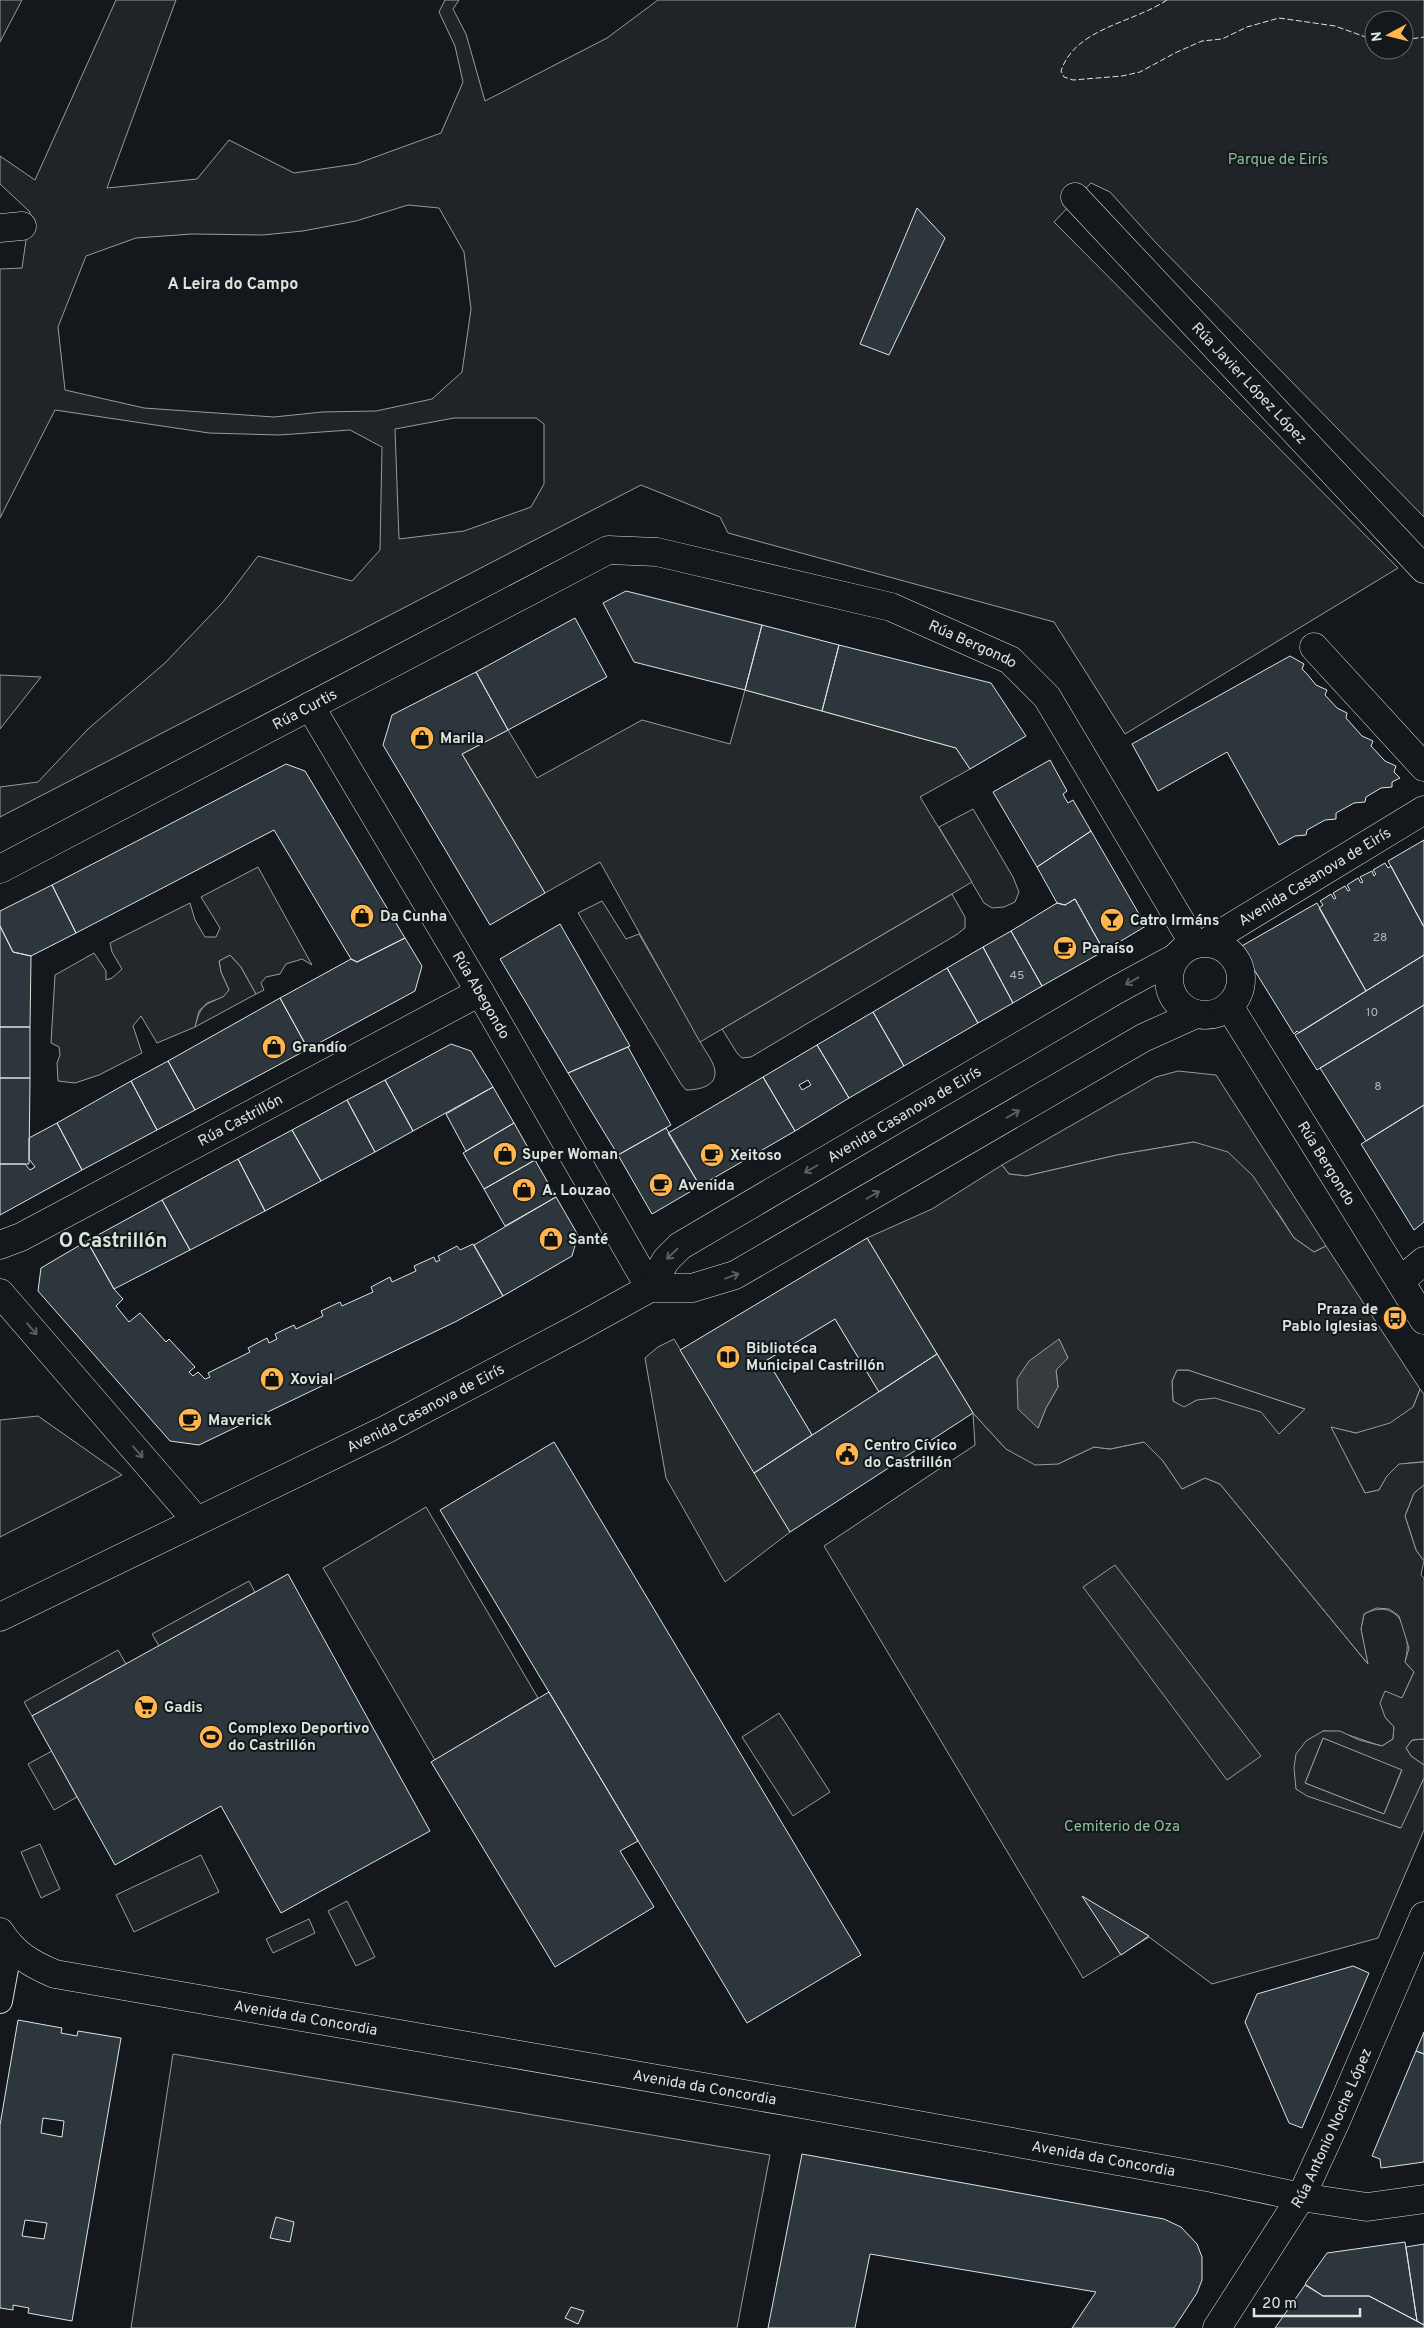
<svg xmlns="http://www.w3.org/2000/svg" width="1424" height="2328" font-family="Overpass,sans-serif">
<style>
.green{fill:#202428;stroke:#939e99;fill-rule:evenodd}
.parking{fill:#24282b;stroke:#939e99;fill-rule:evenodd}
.water{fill:#363b3e;stroke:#939e99}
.building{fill:#2c363c;stroke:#d8e6dc;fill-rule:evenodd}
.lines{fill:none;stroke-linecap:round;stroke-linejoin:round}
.pedestrian-casing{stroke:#d8e6dc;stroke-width:26}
.minor-casing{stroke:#d8e6dc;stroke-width:29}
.pedestrian{stroke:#14181c;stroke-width:24}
.minor{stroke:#14181c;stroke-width:28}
.fence{stroke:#d8e6dc;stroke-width:1;stroke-dasharray:6 2.5;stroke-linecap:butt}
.oneway{stroke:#59605f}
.labels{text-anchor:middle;stroke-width:4;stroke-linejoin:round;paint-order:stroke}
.number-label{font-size:12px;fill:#adbab4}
.park-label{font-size:15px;fill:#8ac095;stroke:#14181c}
.street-label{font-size:15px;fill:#d8e6dc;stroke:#14181c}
.poi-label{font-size:15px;font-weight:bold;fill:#d8e6dc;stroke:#14181c;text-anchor:start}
.neighbourhood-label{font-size:16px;font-weight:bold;fill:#d8e6dc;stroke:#14181c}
.district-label{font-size:20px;font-weight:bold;fill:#d8e6dc;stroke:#14181c}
</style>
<rect width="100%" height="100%" fill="#14181c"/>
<path class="green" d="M0,0H22L0,42Z
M116,0H176L107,188L197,179L229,140L294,173L356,164L441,133L463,82L455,46L439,12L445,0H459L453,9L466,34L485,101L607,38L658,0H1424V517L1157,244L1110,192L1091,183L1054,222L1398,568L1125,734L1054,622L728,533L720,517L641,485L0,817V787L38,782L88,729L165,663L223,602L258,556L352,581L380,550L382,447L350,430L279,435L209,433L55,410L0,518V269L22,268L30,212L0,184V156L35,180ZM1374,20H1404V50H1374ZM408,205L439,208L464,252L471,309L462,372L432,399L376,411L322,412L274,417L144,408L65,390L58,327L86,256L136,238L192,234L263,235L303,231L356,221ZM454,418H536L544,424V484L531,507L464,531L399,539L395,429Z
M0,675L41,677L0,729Z
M973,809L1013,877L1019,892L1015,902L1004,907L992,908L984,903L939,827Z
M952,894L965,917V928L956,935L751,1057L742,1058L737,1053L722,1029Z
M602,901L626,939L639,934C660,971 682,1007 702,1045C706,1052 715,1064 715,1072C716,1087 697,1090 686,1090L681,1084L578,913Z
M230,955L241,967L256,994L195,1027C202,995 213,1008 229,990L221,972L219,961Z
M1178,1071L1216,1075L1326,1246L1314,1252L1294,1238L1277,1211L1194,1142L1117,1155L1026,1176L1009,1174L1002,1165L1156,1077Z
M835,1319L879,1392L812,1435L767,1360Z
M1177,1370H1188L1305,1409L1279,1434L1197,1400L1184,1408L1173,1401L1172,1381Z
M1420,1389L1424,1394V1462C1396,1463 1393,1466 1379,1490L1365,1493L1330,1426L1356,1433L1413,1407Z
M973,1413L1006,1449L1058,1464L1094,1447L1110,1449L1144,1442L1163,1461L1182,1489L1205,1478L1220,1484L1367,1663L1361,1629L1364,1614C1399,1596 1413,1633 1405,1662L1414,1672L1402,1698L1385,1717L1394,1727L1393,1739L1382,1746C1360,1740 1345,1731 1323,1731L1296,1789L1400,1828L1424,1778V1830L1378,1938L1212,1984L1149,1937L1083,1978L824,1546L975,1445Z
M38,1416L122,1475L0,1537V1420Z
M1424,1485V1561L1416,1550L1405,1516L1414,1493Z
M426,1507L538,1698L435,1760L323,1568Z
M249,1581L255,1592L159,1646L152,1634Z
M118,1650L126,1664L32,1716L24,1702Z
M779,1713L830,1792L793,1816L742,1737Z
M1323,1738L1402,1769L1384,1814L1305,1783Z
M1424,1739V1765L1411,1756L1406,1748L1412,1740Z
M52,1751L77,1797L54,1810L28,1764Z
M40,1844L60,1889L41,1898L21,1852Z
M201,1855L219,1892L134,1932L116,1895Z
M347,1901L375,1957L356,1966L328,1911Z
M309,1919L315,1933L273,1953L266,1939Z
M173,2054L770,2155L737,2328H131Z"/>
<path class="parking" d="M745,690L956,748L970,769L920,797L972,882L700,1042L600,862L545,893L462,754L508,730L537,778L642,720L730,744Z
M258,867L312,965L302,959L286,964L280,974L266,977L261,983L264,990L256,994L241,967L230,955L219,961L221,972L229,990L223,997L207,1003L199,1011L195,1027L157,1043L141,1016L133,1026L142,1053L99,1075L75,1083L58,1081L57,1063L60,1055L59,1047L51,1043L55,975L94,953L106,971V980L112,978L122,969L112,952L110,943L190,903L195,920L205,937H216L220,928L201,897Z
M1194,1142L1228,1152L1253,1176L1294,1238L1314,1252L1326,1246L1420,1389L1413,1407L1390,1423L1356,1433L1331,1427L1365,1493L1379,1490L1387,1476L1399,1464L1424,1462V1485L1414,1493L1405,1516L1416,1550L1424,1561L1421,1575L1424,1578V1739L1412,1740L1406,1748L1411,1756L1424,1765V1778L1401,1828L1307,1796L1296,1789L1294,1768L1296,1754L1306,1741L1323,1731H1340L1359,1740L1382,1746L1393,1739L1394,1727L1385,1717L1380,1703L1385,1691L1402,1698L1414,1672L1405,1662L1409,1648L1399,1616L1389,1609L1376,1608L1364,1614L1361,1629L1368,1664L1220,1484L1205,1478L1182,1489L1163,1461L1144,1442L1110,1449L1094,1447L1058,1464L1035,1465L1006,1449L973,1413L867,1238L932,1209L1002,1165L1009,1174L1026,1176L1117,1155ZM1059,1339L1068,1358L1056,1370L1058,1387L1046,1408L1038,1428ZM1177,1370H1188L1305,1409L1279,1434L1261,1412L1215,1398L1197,1400L1184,1407L1173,1401L1172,1381ZM1323,1738L1402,1770L1384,1814L1305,1783Z
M674,1339L790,1532L725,1582L666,1478L645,1358L658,1347Z
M1115,1565L1261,1756L1227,1780L1083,1587Z"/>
<path class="water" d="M1059,1339L1068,1358L1056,1370L1058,1387L1046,1408L1038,1428L1018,1409L1017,1379L1029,1361Z"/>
<path class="building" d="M917,208L945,238L889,355L860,344Z
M626,591L762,625L745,690L634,662L603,603Z
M575,618L607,677L508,730L476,672Z
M762,625L839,645L822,711L745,690Z
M839,645L991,683L1026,736L970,769L956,748L822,711Z
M1290,656L1304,664L1302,669L1307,674L1316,685L1327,690L1325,695L1337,708L1347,713L1346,718L1362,736L1373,741L1371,746L1385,761L1396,766L1394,772L1400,778L1392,782V787L1381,788L1366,797L1365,802L1354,803L1336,813V819L1325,820L1307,830L1306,835L1295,836L1279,845L1227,752L1158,791L1132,744Z
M476,672L508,730L462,754L545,893L490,925L383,745L392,715Z
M1050,760L1067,791L1063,794L1065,798L1068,803L1073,800L1091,831L1037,867L993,792Z
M286,764L305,771L405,938L357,962L351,959L274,830L76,933L52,885Z
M1091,831L1146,926L1104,951L1075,899L1065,905L1057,903L1037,867Z
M1424,840V927L1388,861Z
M1385,863L1388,868L1391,866L1424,927V955L1366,991L1319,908L1323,905L1320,901L1331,894L1334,899L1336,898L1333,893L1345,886L1348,891L1350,890L1347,885L1358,878L1361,883L1363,882L1360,877L1372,871L1374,876L1376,874L1373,870Z
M52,885L76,933L31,956L13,952L0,926V911Z
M1075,899L1104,951L1042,986L1011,931L1057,903L1065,905Z
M1317,903L1366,991L1299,1033L1297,1031L1294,1034L1240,947Z
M560,924L630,1046L568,1073L500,959Z
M0,926L13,952L31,956L30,1027H0Z
M1011,931L1042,986L1013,1003L983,947Z
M405,938L422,966L415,991L308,1049L280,998L351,959L357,962Z
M983,947L1013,1003L978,1023L947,968Z
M1424,955V1005L1317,1070L1295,1035Z
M947,968L978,1023L904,1066L873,1012Z
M280,998L308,1049L195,1110L168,1061Z
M1424,1005V1105L1366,1141L1320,1068Z
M873,1012L904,1066L849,1098L817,1045Z
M0,1027H30V1078H0Z
M451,1044L471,1051L493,1087L413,1131L385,1080Z
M817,1045L849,1098L795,1131L763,1077ZM808,1080L811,1085L802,1090L799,1085Z
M628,1047L671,1125L618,1155L568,1073Z
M168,1061L195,1110L157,1130L131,1081Z
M763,1077L795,1131L700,1186L668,1133Z
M0,1078H30L29,1164H0Z
M385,1080L413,1131L375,1152L347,1100Z
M131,1081L157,1130L82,1170L57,1123Z
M493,1087L514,1123L466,1151L446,1114Z
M347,1100L375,1152L321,1181L292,1130Z
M1424,1105V1222L1414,1230L1361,1144Z
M57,1123L82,1170L0,1215V1164H25L30,1170L35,1167L29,1159V1138Z
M514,1123L535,1160L484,1189L463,1153Z
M666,1128L700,1186L652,1214L618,1155Z
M292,1130L321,1181L265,1211L238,1159Z
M238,1159L265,1211L190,1250L162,1200Z
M535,1160L556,1197L505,1226L484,1189Z
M556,1197L578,1235L572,1256L503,1296L474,1245Z
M162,1200L190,1250L114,1289L87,1241Z
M867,1238L937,1354L879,1392L835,1319L767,1360L812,1435L754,1473L680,1350Z
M87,1241L114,1289L123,1299L116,1306L129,1322L140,1313L166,1342L169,1339L195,1367L189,1372L193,1376L198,1372L205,1379L210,1377L208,1373L250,1352L248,1348L267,1338L269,1343L277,1339L275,1334L294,1325L296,1329L323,1316L321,1311L340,1302L342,1306L373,1292L371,1287L390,1277L392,1282L416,1271L414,1266L434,1257L436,1262L440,1260L438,1256L457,1246L460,1250L473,1244L503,1296L455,1322L199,1445L170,1441L38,1291L41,1268Z
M937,1354L973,1413L790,1532L754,1473Z
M554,1442L861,1955L747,2023L440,1510Z
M288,1574L430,1831L281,1913L221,1806L115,1865L32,1716Z
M549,1692L638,1841L620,1851L654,1907L555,1967L431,1762Z
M1082,1896L1149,1936L1121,1955Z
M1353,1966L1369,1973L1302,2128L1289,2123L1245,2022L1257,1994Z
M18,2020L62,2028L61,2033L77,2036L78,2031L121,2038L72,2321L28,2313L29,2308L13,2305V2310L0,2308V2125ZM43,2118L64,2121L62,2137L41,2133ZM25,2220L47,2223L44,2239L22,2236Z
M1424,2032V2054L1416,2051Z
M1416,2051L1424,2054V2162L1381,2168L1380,2159L1372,2156Z
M802,2154L1164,2219L1181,2227L1197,2244L1202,2257V2280L1197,2293L1174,2328H1072L1096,2292L870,2254L855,2328H768Z
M276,2217L294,2222L290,2242L270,2238Z
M1405,2242L1417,2321L1369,2296H1323L1305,2284L1327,2253Z
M1424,2244V2325L1417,2321L1406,2247Z
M1305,2285L1323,2296H1369L1424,2325V2328H1275Z
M571,2307L584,2311L578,2324L565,2318Z"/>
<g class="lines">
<g class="pedestrian-casing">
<path id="pedestrian" d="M0,2001L10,1947"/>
</g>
<g class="minor-casing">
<g id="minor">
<path id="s1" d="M1075,197L1424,569"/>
<path d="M0,228L22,226"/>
<path d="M1314,647L1424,767"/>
<path id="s2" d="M310,706L480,992L650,1288"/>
<path id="s3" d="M0,869L608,550L657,552L891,607L1010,660L1047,697L1194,944"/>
<path id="s4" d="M1207,942L1424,810"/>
<circle cx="1205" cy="979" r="36"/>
<path id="s5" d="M1229,1006L1424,1320"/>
<path id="s6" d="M0,1245L21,1237L480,992"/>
<path d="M1400,1281L1424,1261"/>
<path id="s7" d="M650,1288L666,1260L680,1246L1116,990L1175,958"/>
<path d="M0,1293L197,1521"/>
<path id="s8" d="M0,1617L385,1430L574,1330L650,1288H692L735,1275L1143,1038L1196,1014"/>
<path id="s9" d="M0,1932C14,1954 31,1964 55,1974L807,2105L1212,2178L1301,2197L1367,2207L1424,2199"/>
<path id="s10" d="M1217,2328L1301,2197L1336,2121L1424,1916"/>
</g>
</g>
<use href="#pedestrian" class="pedestrian"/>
<use href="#minor" class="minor"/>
<path class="fence" d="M1167,0C1133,23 1075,28 1061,71L1064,77L1073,80L1122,76L1140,72L1175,53L1202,41L1222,39L1247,27L1279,18L1335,26L1374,40
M1404,40L1424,37"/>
</g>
<defs><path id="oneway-shaft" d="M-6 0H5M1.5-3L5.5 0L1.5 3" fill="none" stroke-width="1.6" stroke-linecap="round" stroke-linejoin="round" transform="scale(1.25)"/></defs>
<g class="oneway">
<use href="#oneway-shaft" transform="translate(1132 981) rotate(151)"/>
<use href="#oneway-shaft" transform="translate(1013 1114) rotate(-30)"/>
<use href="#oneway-shaft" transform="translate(811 1169) rotate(150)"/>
<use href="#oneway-shaft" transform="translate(873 1195) rotate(-30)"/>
<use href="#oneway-shaft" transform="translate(672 1254) rotate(136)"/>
<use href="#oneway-shaft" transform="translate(732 1276) rotate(-20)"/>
<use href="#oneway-shaft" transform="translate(32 1329) rotate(49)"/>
<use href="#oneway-shaft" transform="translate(138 1452) rotate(49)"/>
</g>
<defs>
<g id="shop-disc" transform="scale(1.25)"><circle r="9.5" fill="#ffb74d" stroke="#14181c"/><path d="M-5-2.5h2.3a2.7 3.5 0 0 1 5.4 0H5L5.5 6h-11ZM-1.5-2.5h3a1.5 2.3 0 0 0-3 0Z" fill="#111"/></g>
<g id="bar-disc" transform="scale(1.25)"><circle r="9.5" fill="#ffb74d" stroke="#14181c"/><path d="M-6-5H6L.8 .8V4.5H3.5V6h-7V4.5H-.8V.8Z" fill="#111"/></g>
<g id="cafe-disc" transform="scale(1.25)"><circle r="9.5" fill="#ffb74d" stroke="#14181c"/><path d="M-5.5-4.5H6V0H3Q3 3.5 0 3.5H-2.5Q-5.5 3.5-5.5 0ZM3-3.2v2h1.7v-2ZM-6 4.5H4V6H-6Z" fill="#111"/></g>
<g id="bus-disc" transform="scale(1.25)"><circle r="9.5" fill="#ffb74d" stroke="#14181c"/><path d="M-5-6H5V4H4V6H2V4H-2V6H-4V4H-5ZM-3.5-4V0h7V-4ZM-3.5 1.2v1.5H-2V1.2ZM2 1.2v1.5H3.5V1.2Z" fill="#111"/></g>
<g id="library-disc" transform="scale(1.25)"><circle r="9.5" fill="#ffb74d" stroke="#14181c"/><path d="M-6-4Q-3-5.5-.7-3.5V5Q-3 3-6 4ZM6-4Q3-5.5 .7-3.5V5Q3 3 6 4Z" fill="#111"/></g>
<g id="civic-disc" transform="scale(1.25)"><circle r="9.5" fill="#ffb74d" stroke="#14181c"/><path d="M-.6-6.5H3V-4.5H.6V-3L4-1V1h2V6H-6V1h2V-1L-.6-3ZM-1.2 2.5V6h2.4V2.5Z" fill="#111"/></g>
<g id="supermarket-disc" transform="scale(1.25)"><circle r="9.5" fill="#ffb74d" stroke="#14181c"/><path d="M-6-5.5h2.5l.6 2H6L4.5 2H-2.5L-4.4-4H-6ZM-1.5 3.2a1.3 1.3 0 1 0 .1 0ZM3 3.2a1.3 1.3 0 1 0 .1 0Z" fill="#111"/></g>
<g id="stadium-disc" transform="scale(1.25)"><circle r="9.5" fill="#ffb74d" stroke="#14181c"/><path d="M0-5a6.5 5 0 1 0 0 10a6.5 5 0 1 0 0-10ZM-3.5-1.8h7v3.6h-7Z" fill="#111"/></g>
</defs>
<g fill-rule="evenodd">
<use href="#shop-disc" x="422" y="738"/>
<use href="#shop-disc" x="362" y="916"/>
<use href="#bar-disc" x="1112" y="920"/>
<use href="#cafe-disc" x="1065" y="948"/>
<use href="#shop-disc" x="274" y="1047"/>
<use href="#shop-disc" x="505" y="1154"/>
<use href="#cafe-disc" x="712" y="1155"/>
<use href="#cafe-disc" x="661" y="1185"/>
<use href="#shop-disc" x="524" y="1190"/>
<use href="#shop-disc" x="551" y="1239"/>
<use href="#bus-disc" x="1395" y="1318"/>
<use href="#library-disc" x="728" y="1357"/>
<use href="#shop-disc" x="272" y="1379"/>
<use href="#cafe-disc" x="190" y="1420"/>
<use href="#civic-disc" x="847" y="1454"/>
<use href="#supermarket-disc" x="146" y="1707"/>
<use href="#stadium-disc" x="211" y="1737"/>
</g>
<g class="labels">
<g class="number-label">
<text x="1380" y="941">28</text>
<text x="1017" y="979">45</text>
<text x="1372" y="1016">10</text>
<text x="1378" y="1090">8</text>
</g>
<g class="park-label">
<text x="1278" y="164">Parque de Eirís</text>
<text x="1122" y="1831">Cemiterio de Oza</text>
</g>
<g class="street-label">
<text dy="5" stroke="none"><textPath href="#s1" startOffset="255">Rúa Javier López López</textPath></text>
<text dy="5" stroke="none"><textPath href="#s3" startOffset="1066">Rúa Bergondo</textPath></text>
<text dy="5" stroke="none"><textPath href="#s3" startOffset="344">Rúa Curtis</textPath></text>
<text dy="5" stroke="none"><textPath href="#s4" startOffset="126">Avenida Casanova de Eirís</textPath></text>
<text dy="5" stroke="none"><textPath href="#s2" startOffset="336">Rúa Abegondo</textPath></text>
<text dy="5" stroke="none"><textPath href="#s7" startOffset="312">Avenida Casanova de Eirís</textPath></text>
<text dy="5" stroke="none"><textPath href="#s6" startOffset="271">Rúa Castrillón</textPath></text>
<text dy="5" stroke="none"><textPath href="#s5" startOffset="185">Rúa Bergondo</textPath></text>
<text dy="5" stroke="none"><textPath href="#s8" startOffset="474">Avenida Casanova de Eirís</textPath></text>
<text dy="5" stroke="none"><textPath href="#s9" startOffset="325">Avenida da Concordia</textPath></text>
<text dy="5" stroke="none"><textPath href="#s9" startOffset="730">Avenida da Concordia</textPath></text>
<text dy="5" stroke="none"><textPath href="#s10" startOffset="231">Rúa Antonio Noche López</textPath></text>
<text dy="5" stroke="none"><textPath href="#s9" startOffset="1135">Avenida da Concordia</textPath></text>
</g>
<g class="poi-label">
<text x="440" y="743">Marila</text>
<text x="380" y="921">Da Cunha</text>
<text x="1130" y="925">Catro Irmáns</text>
<text x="1082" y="953">Paraíso</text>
<text x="292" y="1052">Grandío</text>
<text x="522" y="1159">Super Woman</text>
<text x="730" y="1160">Xeitoso</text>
<text x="678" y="1190">Avenida</text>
<text x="542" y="1195">A. Louzao</text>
<text x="568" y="1244">Santé</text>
<text x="1378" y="1314" text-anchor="end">Praza de<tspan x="1378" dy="17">Pablo Iglesias</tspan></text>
<text x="746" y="1353">Biblioteca<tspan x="746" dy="17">Municipal Castrillón</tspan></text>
<text x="290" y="1384">Xovial</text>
<text x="208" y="1425">Maverick</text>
<text x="864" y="1450">Centro Cívico<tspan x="864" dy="17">do Castrillón</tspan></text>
<text x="164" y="1712">Gadis</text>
<text x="228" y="1733">Complexo Deportivo<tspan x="228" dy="17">do Castrillón</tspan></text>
</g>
<g class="neighbourhood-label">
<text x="233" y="289">A Leira do Campo</text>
</g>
<g class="district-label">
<text x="113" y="1247">O Castrillón</text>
</g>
</g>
<g transform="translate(1389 35) rotate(263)"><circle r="24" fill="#14181c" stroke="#626a69"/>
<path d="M0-4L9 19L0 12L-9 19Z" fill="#ffb74d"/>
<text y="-8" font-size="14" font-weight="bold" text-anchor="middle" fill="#d8e6dc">N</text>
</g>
<path d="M1254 2308v8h106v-8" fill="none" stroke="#d8e6dc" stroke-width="2.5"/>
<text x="1262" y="2308" font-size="15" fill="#d8e6dc" stroke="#14181c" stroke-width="4" paint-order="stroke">20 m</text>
</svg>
